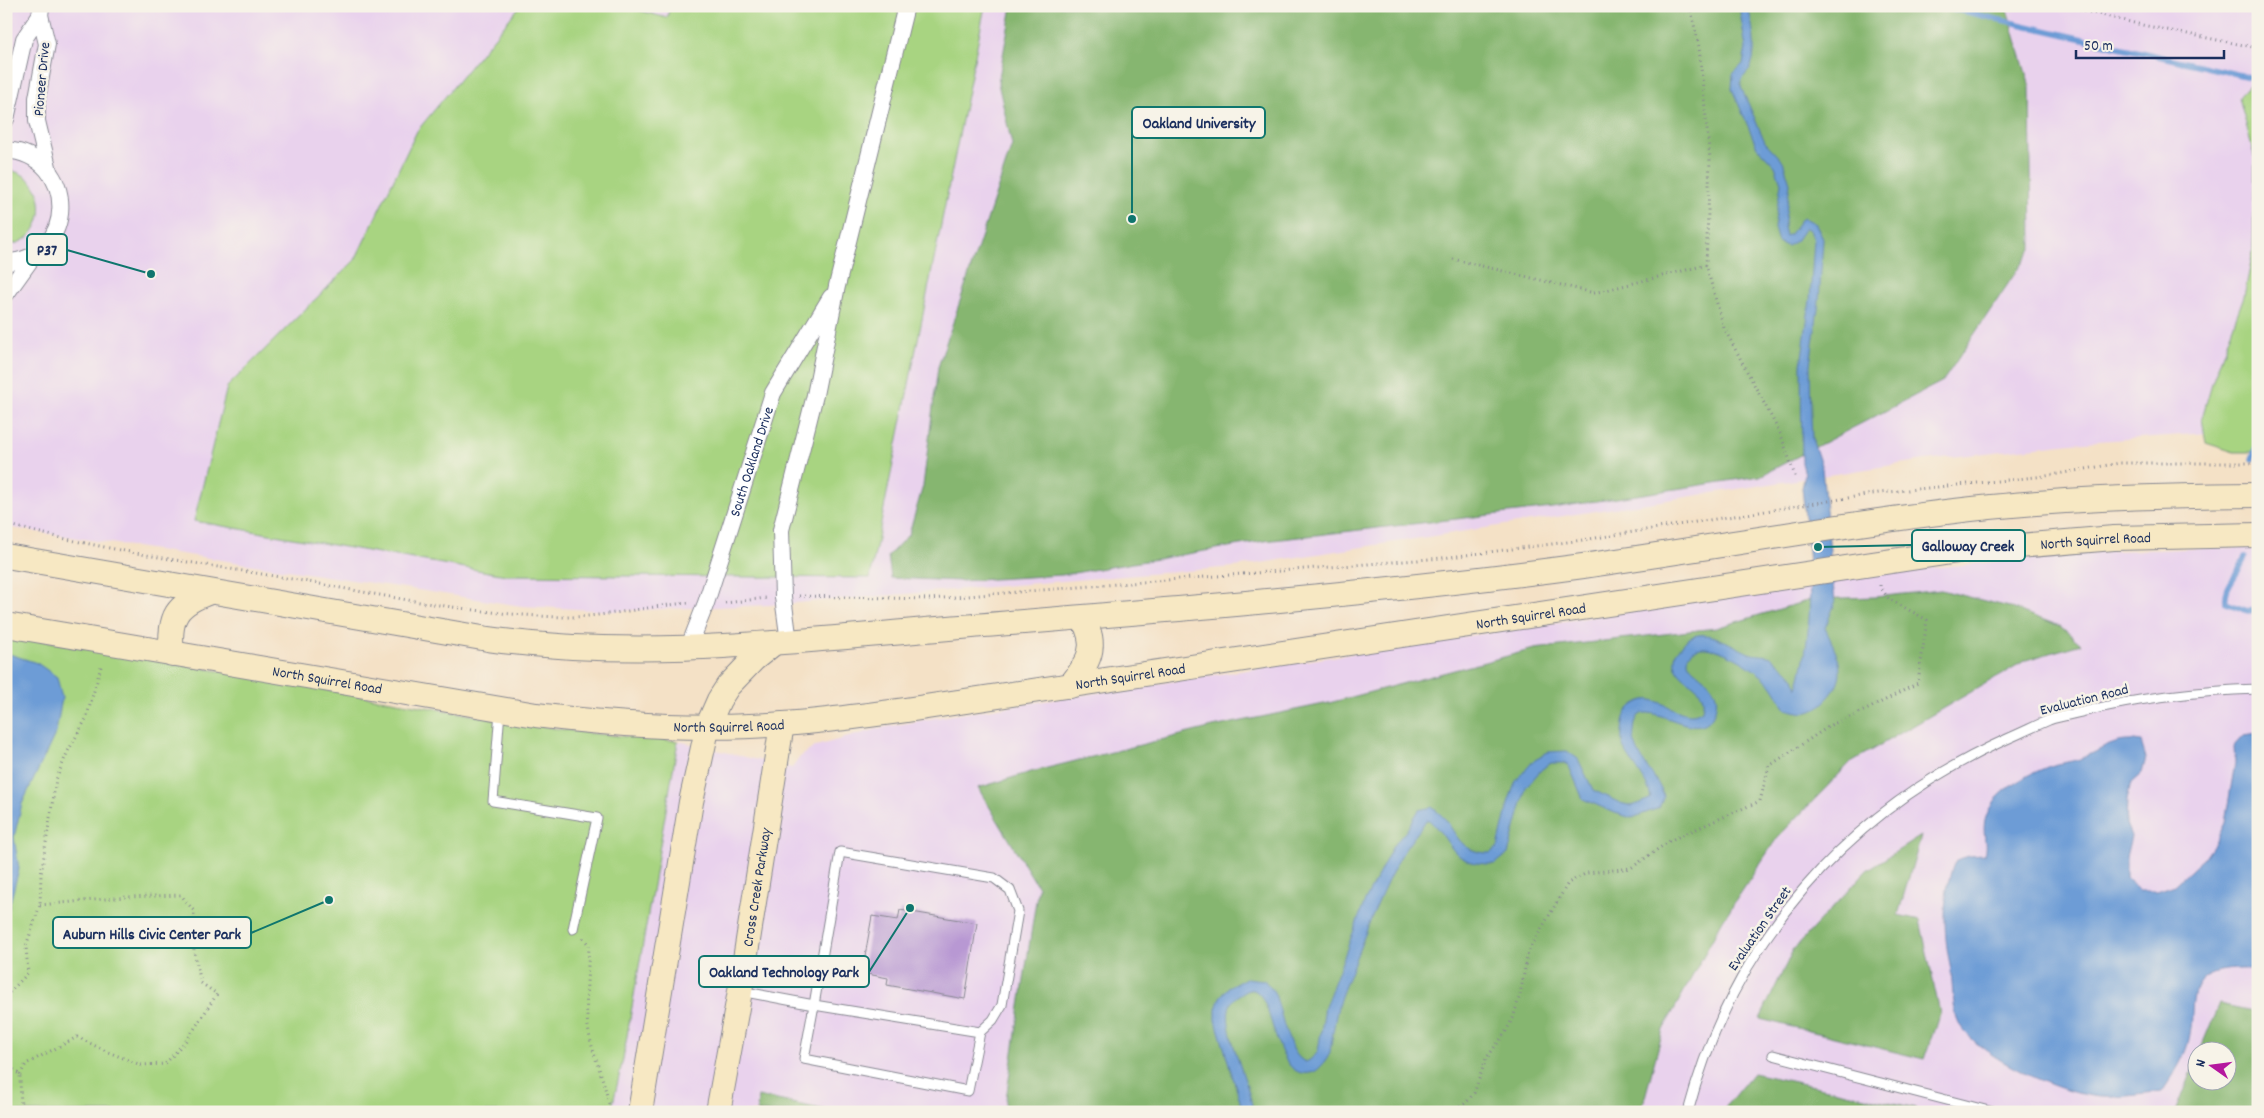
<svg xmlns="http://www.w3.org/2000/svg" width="2264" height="1118" font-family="Dekko,sans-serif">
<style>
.built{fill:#e9d2ed;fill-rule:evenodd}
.green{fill:#a8d481;stroke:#628270}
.forest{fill:#86b66f;stroke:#507266}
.water{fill:#6d9cd6;stroke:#44669a}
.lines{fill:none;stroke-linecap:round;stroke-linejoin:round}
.stream{stroke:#6d9cd6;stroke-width:5.5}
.building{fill:#b898d3}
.lane-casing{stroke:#888892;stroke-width:11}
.street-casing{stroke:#888892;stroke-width:18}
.secondary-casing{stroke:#888892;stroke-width:26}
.path{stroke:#888892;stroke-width:3;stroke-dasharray:1 4;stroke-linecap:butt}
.lane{stroke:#fff;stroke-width:9}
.street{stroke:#fff;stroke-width:16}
.secondary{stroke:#f7e8c3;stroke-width:24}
.labels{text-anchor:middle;stroke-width:5;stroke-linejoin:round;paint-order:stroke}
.street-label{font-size:15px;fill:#1b2f5e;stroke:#f7f3e8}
.leader{fill:none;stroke:#0f766e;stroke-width:2}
.callout-dot{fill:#0f766e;stroke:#f7f3e8;stroke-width:2}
.callout{fill:#f7f3e8;stroke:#0f766e;stroke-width:2}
.callout-label{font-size:16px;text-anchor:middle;font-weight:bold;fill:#1b2f5e}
</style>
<rect width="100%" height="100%" fill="#f7f3e8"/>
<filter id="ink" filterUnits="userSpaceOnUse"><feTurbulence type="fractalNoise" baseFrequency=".02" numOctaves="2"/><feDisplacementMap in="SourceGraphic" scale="10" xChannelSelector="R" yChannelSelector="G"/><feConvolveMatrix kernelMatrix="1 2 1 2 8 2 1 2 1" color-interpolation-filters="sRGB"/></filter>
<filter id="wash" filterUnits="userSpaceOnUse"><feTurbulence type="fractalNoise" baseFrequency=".0096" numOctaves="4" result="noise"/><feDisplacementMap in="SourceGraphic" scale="20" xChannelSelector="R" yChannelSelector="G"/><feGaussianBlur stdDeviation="1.12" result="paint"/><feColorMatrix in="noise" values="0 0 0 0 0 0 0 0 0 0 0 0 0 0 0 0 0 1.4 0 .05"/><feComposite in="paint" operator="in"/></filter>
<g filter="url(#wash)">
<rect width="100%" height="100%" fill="#f4e1c6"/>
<path class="built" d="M6,6H2258V432H2223L2071,443L1925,460L1234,567L770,605L611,611L522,606L6,527Z
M2258,547V1112H611L623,1059L678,741L792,768L800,757L816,746L881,728L934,718L1879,573L2108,551ZM2196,1050H2226V1080H2196Z"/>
<path class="green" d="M520,6H623L667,18L670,6H985L870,578L506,575L194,521L227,387L355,260L417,131Z
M2258,76V452H2234L2206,443L2202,418L2212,383L2244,296L2253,253L2255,159L2239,97Z
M6,170C52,173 52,243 6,245Z
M6,634L506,721L587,733L678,741L623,1059L611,1112H6Z"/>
<path class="forest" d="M1012,6H2006L2030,87L2032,248L1943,381L1760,476L1552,508L1264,541L1062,575L960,581L891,578L888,556L909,534L923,486L938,367L1012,145L998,83Z
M1941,590L2009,607L2060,626L2081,644L2026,660L1851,762L1777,838L1723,920L1663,1030L1641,1112H1004L1038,887L978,788L1031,772L1213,727L1329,703L1534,649L1716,628L1813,599L1875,597Z
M1921,836L1898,915L1920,920L1940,1013L1924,1059L1760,1019L1793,950L1867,870Z
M2219,1004L2258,1012V1112H2176L2196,1061V1080H2226V1050H2200Z
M1753,1073L1916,1108L1919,1112H1721Z
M758,1096L835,1112H757Z"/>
<path class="water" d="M1739,6H1748C1752,25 1758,48 1751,66C1748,75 1740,76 1741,87L1765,142L1783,161L1790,183L1784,227L1786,236L1790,234L1803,217L1816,224L1823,239L1819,301L1810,365L1811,417L1812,439L1822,468L1835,603L1825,628C1838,656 1851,676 1825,701C1811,715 1804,714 1786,709C1781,702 1777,693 1772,686C1761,671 1702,631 1689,656C1680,673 1730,679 1713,715C1698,748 1640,690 1635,724C1634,729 1633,737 1635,743C1640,762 1657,777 1664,796L1659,808L1632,818L1615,813L1583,799L1569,766L1564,763H1551L1542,769L1526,787L1508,854L1495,864C1449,865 1456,845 1429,820H1426C1419,832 1409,842 1402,854C1382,889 1368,927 1353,965C1348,980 1340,995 1337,1011C1334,1024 1332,1039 1330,1052C1328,1059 1320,1069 1314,1072C1268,1087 1277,977 1246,991C1240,994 1234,997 1231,1003C1219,1025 1251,1085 1253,1112H1241L1240,1101L1216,1021V1009L1220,997L1228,988L1246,978L1264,980C1267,984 1271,988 1274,992C1281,1008 1288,1057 1306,1062L1310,1060L1318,1051L1325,1007L1365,901L1393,846L1406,831L1419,810L1432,807C1436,811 1442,815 1446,820C1459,840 1464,853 1490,853L1498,847L1509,800L1516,781L1535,759L1548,752L1567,751L1578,759L1593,790L1620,803L1632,806L1650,799C1654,789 1628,759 1623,746C1621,739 1622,730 1623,723C1624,712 1631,705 1641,701C1660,693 1684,725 1702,710C1711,680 1667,683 1676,653C1677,650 1681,647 1683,644C1700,622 1730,645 1749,653C1755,656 1765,654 1771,657C1777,661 1790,672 1794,678C1795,681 1796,686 1797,688C1817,624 1809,554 1802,488L1805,474L1802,463L1801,365L1810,300L1814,240L1810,230L1805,228L1796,241L1787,246L1778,242L1774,228L1781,183L1775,166L1757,147L1732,89L1733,74L1743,64L1746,48Z
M6,653L37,663L57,677L62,698L56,732L22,804L14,837L19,869L6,918Z
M2258,733V969C2234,969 2200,966 2194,995C2191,1008 2193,1021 2190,1034C2187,1055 2174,1074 2162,1092C2142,1094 2121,1098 2101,1097C2062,1095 1980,1058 1959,1024C1952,1011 1953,980 1950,964C1943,935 1942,886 1956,860L1969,856L1984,855C1988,843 1981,830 1986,817C1994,791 2027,775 2050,766C2060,763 2070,762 2080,759C2103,750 2114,737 2141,742L2146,758L2142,773L2131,783L2127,799L2126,824L2131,836L2126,857V877L2139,891H2157L2175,885L2204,858L2216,841L2225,823L2235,763L2234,746L2244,735Z"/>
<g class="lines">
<path class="stream" d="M1940,6L2258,79
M2252,459L2258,443
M2245,557C2240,573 2223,586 2226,603L2248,611L2258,610"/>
</g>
<g id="blocks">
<path class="building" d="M900,910L977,923L965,999L887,985L888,978L862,973L872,916L898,920Z"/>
</g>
</g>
<g filter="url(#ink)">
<use href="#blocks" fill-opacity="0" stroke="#888892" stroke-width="1"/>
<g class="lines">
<g class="lane-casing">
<path id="lane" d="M500,711L493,801L597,818L573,929
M740,991L814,1005L840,852L994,878L1010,890L1018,911L1002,1005L993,1020L980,1032L968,1091L804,1059L814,1005L980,1032
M1773,1055L1993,1112
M1688,1112C1733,941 1846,811 2007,739C2021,733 2035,726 2049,720C2061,716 2074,714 2086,711C2142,697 2200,691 2258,689"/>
</g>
<g class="street-casing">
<g id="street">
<path d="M40,15L47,44L37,98V121L49,171"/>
<path d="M6,119L24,39L40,15L41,8"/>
<path d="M6,150C80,156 77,260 6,262"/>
<path d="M6,294L34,255"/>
<path d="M789,642L783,597L781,530L815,395L837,286L906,6"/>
<path id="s1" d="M688,649L706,603L773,393L831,297"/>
</g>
</g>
<g class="secondary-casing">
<g id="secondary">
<path d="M6,556L488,639C648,661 801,640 961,627C1169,610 1376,594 1583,566C1704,549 1824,527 1946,512C2049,499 2153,496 2258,495"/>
<path id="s2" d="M6,625L536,715C607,724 679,729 750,726C802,724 854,717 906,710L1958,551L2114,538L2258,535"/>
<path d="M172,654C168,617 176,604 210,592"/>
<path d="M1070,686C1088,663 1100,646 1082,618"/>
<path d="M640,1112L691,802L708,725L719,700L728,686L754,659L774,643"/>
<path id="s3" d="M718,1112L740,991L782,724"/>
</g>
</g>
<path class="path" d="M1690,6L1699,47L1710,159L1706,265L1724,328L1781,435L1796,479
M2065,6L2142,25L2258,48
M1453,259L1594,293L1706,265
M6,524C100,550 196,563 292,579C382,595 473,615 565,617C607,617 647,606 689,603
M799,596L930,599L1442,558L1583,540L1879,493L2046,476L2120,463H2258
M725,603L766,598
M583,938L589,945C588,974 584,1005 589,1033C594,1060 607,1085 610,1112
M6,996L28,973L26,946L40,905L41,874L56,780L67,753L86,719L102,663
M6,1063L20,1075L21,1112
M20,1075L26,1064L77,1037L108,1052L141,1065L165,1064L189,1037L217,994L201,983L194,951V911L181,895L126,897L40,905
M1451,1112L1466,1103L1474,1093L1486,1059L1505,1033L1513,1018L1520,995L1528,952L1568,883L1587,873L1631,868L1671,840L1760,801L1769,766L1831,725L1868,709L1918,683L1927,620L1889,599L1880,587V583"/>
<use href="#lane" class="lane"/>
<use href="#street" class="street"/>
<use href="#secondary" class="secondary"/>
</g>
</g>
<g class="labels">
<g class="street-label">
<text transform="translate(41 79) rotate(-85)" y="5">Pioneer Drive</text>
<text dy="5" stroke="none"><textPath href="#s1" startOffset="198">South Oakland Drive</textPath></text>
<text dy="5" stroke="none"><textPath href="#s2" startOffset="2111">North Squirrel Road</textPath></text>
<text dy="5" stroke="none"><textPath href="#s2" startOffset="1541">North Squirrel Road</textPath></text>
<text dy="5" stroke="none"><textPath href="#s2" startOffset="1136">North Squirrel Road</textPath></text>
<text dy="5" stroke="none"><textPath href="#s2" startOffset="326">North Squirrel Road</textPath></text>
<text transform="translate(2084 699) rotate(-14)" y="5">Evaluation Road</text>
<text dy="5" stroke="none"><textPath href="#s2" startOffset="731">North Squirrel Road</textPath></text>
<text dy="5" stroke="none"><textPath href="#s3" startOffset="228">Cross Creek Parkway</textPath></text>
<text transform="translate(1759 928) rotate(-55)" y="5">Evaluation Street</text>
</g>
</g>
<path class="leader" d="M1132 219L1132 122M151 274L67 250M1818 547L1912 545M329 900L251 933M910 908L869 972"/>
<g class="callout-dot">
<circle cx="1132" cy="219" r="5"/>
<circle cx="151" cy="274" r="5"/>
<circle cx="1818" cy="547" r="5"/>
<circle cx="329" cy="900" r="5"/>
<circle cx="910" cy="908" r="5"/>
</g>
<g class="callout">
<rect x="1132" y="107" width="133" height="31" rx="5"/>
<rect x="27" y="234" width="40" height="31" rx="5"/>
<rect x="1912" y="530" width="113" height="31" rx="5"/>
<rect x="53" y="917" width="198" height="31" rx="5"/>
<rect x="699" y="956" width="170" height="31" rx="5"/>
</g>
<g class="callout-label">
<text x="1199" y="128">Oakland University</text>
<text x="47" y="255">P37</text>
<text x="1968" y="551">Galloway Creek</text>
<text x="152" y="939">Auburn Hills Civic Center Park</text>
<text x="784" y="977">Oakland Technology Park</text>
</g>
<rect width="2264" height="1118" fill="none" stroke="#f7f3e8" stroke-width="25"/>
<g transform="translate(2212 1066) rotate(284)"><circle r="24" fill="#f7f3e8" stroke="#9fa5b1"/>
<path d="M0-4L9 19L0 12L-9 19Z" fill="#b5179e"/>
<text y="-8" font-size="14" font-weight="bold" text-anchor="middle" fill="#1b2f5e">N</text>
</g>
<path d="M2076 50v8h148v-8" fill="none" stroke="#1b2f5e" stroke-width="2.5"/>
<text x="2084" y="50" font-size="15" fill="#1b2f5e" stroke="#f7f3e8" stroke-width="4" paint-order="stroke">50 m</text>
</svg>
